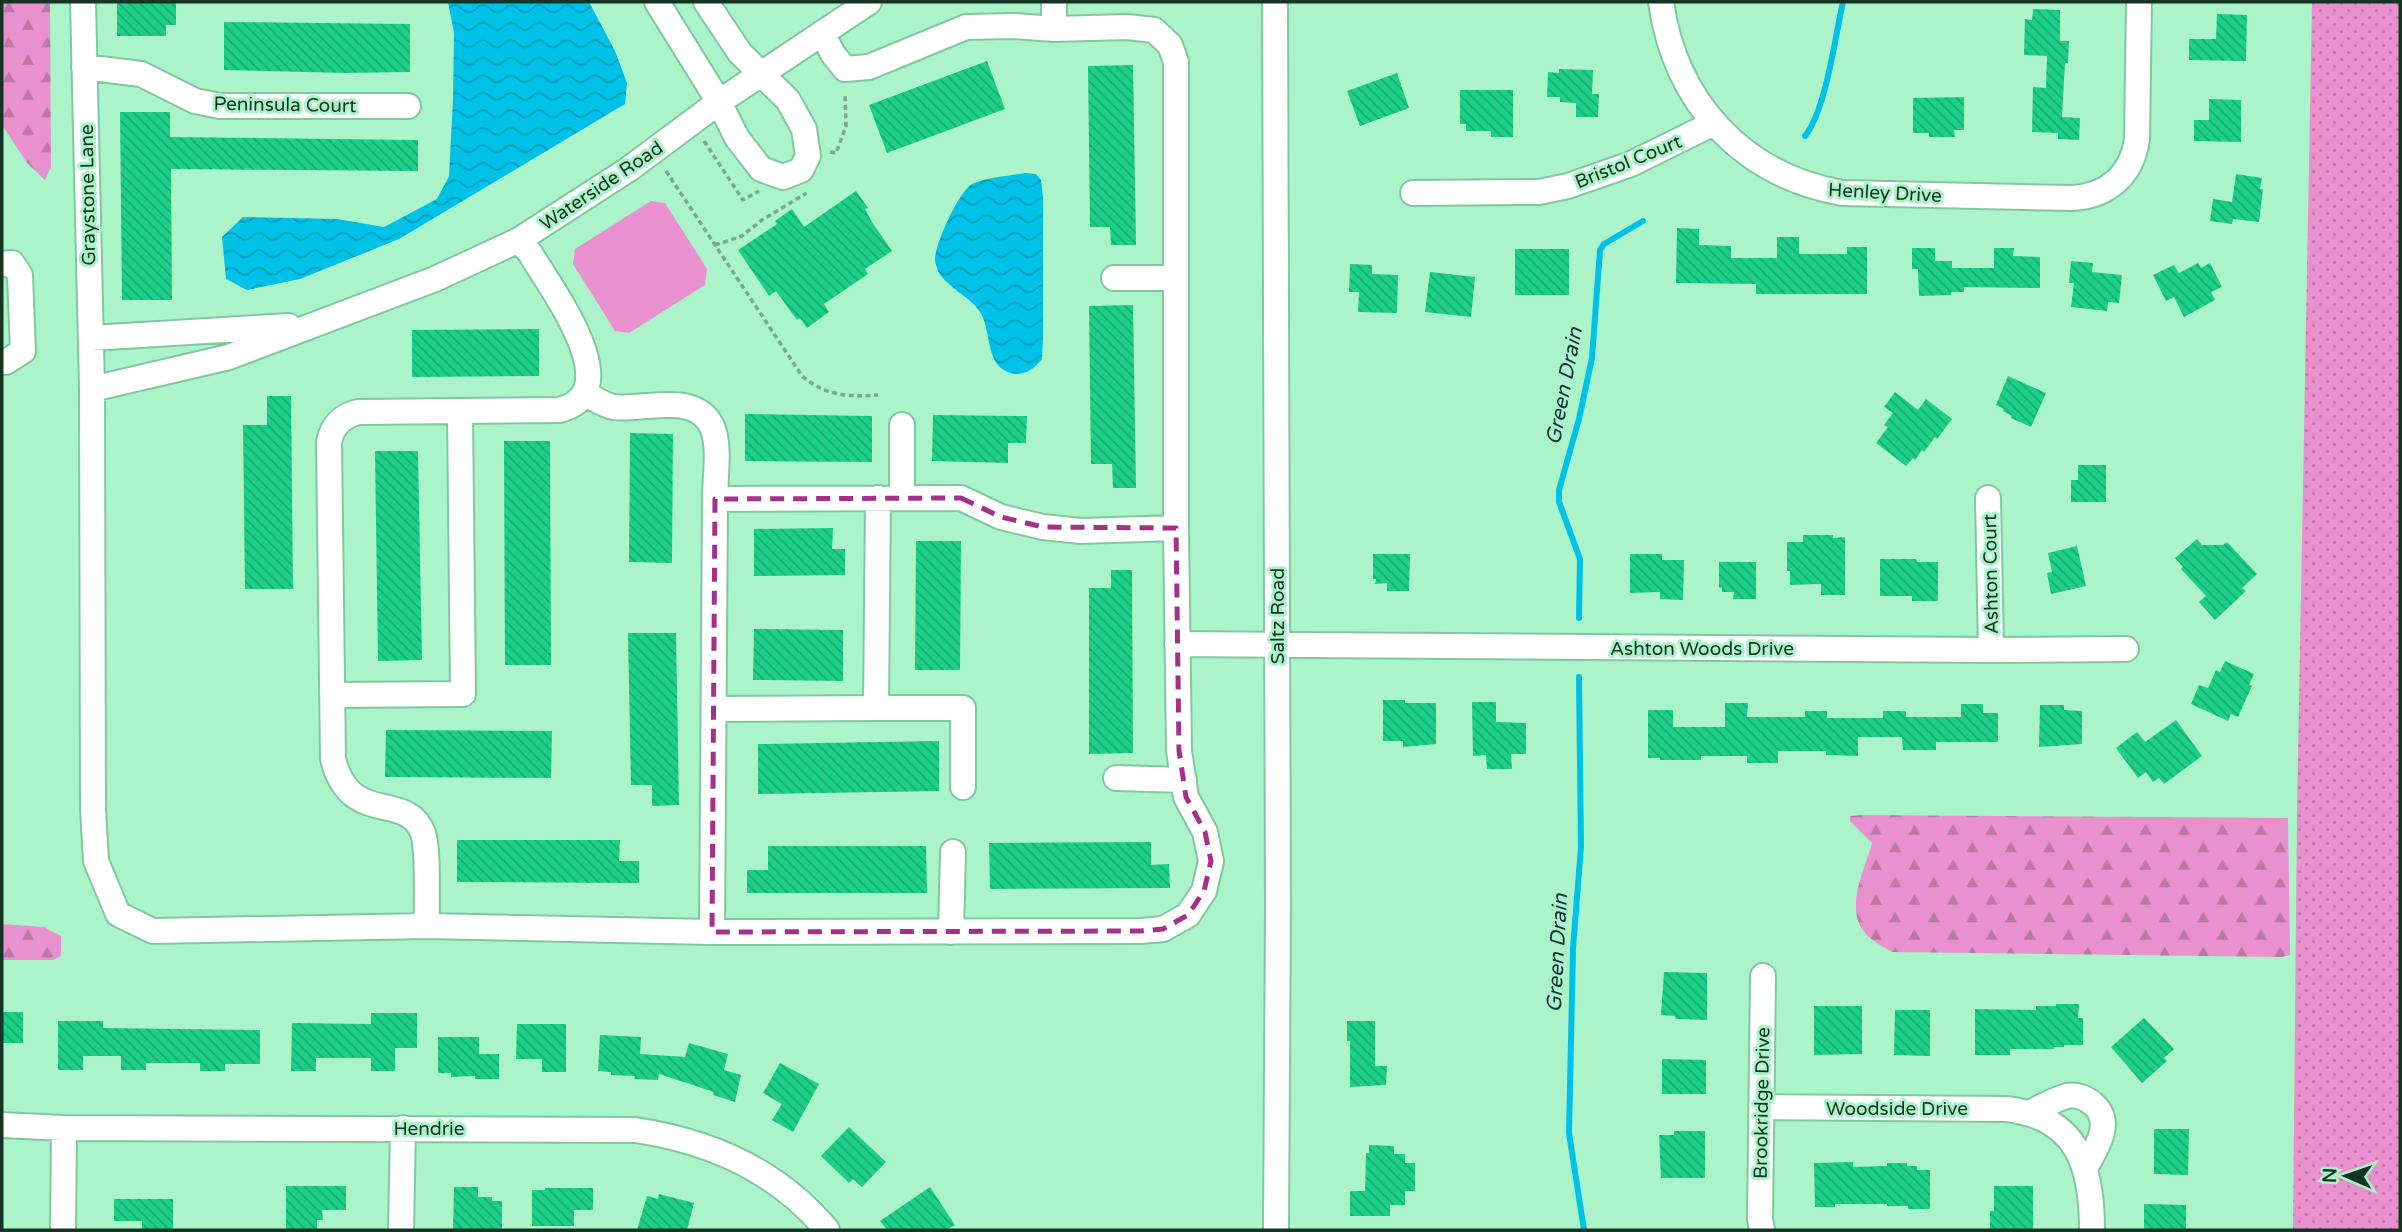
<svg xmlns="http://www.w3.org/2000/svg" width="2402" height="1232" font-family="'Varela Round',sans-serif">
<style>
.grass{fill:url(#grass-dots)}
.forest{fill:url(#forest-firs)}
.park{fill:#e990ce}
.water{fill:url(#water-waves)}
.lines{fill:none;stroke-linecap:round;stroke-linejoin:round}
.stream{stroke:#00c2e8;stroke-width:6}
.building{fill:url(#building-back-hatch)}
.minor-casing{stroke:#81c8a0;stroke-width:28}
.path{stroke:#73ab8b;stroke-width:3.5;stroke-dasharray:5 3.5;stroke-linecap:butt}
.minor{stroke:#fff;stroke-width:24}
.marked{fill:none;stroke:#a5308a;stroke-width:5;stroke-dasharray:14 9;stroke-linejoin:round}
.labels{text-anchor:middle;stroke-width:6;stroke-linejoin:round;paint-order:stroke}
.street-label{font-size:19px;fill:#163424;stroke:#abf4ca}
.water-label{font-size:21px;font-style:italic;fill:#13323b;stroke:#abf4ca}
</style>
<defs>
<pattern id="grass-dots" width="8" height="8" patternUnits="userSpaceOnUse" patternTransform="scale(1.75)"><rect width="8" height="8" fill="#e990ce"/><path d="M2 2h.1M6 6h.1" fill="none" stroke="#bc76a7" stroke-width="1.8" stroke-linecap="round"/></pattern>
<pattern id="forest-firs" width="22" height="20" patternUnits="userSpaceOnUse" patternTransform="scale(1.75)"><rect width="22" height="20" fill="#e990ce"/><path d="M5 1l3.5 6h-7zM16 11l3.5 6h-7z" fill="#bc76a7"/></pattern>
<pattern id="water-waves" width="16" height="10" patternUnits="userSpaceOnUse" patternTransform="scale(1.75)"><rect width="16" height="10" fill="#00c2e8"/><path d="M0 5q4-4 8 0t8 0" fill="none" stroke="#019ebc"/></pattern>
<pattern id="building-back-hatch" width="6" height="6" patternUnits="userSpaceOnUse" patternTransform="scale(1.75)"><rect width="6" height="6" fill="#1dd088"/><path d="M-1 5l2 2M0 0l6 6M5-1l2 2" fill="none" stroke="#19aa6f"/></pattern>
</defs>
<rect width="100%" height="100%" fill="#abf4ca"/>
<path class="grass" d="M2312,2H2400V1230H2293L2297,811Z"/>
<path class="forest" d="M2,2H50L51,167L45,180L27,163L2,125Z
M1862,815L2288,818L2290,955L2282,957L1892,952C1884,947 1872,941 1865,933C1844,908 1865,869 1872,843L1850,821V816Z
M2,924L44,927L61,936V956L53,960H2Z"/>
<path class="park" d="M651,201L665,203L707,269L705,285L629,333L615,331L573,264L575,249Z"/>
<path class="water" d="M448,2H589L615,51L627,83L625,104L399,239L300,279L247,290L226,279L222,237L243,217L337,219L384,227L437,199L449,176L453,100L454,33Z
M1025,173L1036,174L1041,180L1043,197V339L1042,359C1033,371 1019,379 1004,370C986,360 991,329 980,312C970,296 947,288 938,271C937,267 935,264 935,260C934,246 959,191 972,184C986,177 1009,176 1025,173Z"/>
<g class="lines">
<path class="stream" d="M1805,136C1826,110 1835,37 1843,2
M1579,618L1580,559L1559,502V490L1579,419L1592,358L1600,250L1604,244L1643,221
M1579,677L1581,847L1573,948L1569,1133L1584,1230"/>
</g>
<path class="building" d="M117,2H176V25H166V36H117Z
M2033,9L2060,10V41H2069L2068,63H2065L2062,117L2080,118L2079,140L2058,139V133L2032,132L2033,87L2046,88L2047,56L2024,55L2025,19L2032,20Z
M2217,14L2247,15L2246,61L2189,60V39H2216Z
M224,22L410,24V72L346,73L224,70Z
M987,61L1005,109L887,153L869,105Z
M1133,65L1136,245H1111L1110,227H1090L1088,66Z
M1559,69L1593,70L1592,94H1599L1598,117H1576V103L1560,102V97H1547L1548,72L1559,73Z
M1397,73L1409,108L1360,126L1347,91Z
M1460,90H1513V137H1491V131H1466V124H1460Z
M1964,97V130H1954L1955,137H1929V133H1913V98Z
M2209,99L2241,100V142L2194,141V120H2209Z
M120,112H170V137L418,140V171L171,169L172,300H122Z
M2236,174L2262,178L2260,189H2263L2259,222L2233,219L2232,224L2210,221L2213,199L2232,202Z
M856,191L868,208L865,209L872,222L892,251L865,269L868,274L824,304L829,312L807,328L800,318L797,320L776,291L769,296L738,250L777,224L775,221L792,209L804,227Z
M1677,228L1699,229V245L1731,246V258H1777V237H1799V254H1847V247H1867V294H1756V284L1676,283Z
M1912,248H1935V261H1952V268H1994V248H2014L2013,256L2040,257V288L1964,287V292H1951V295L1919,296L1918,269H1912Z
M1515,249H1569V295H1515Z
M2071,261L2093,263L2092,272L2122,275L2119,303L2108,302L2107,311L2071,307L2074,283H2069Z
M2198,263L2201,268L2210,263L2222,287L2211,292L2215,300L2184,317L2174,297L2166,301L2153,275L2174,265L2179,273Z
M1350,264L1372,265V274L1398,275L1397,313L1358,312L1359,292H1349Z
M1430,272L1475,277L1471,317L1425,312Z
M1133,305L1136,488H1113L1112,464H1091L1089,306Z
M539,329V376L412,377V330Z
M2008,376L2046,393L2031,427L2011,418L2012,416L2003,411L2004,409L1996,405Z
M1895,392L1918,410L1926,399L1952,419L1937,439L1935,437L1924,452L1922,450L1915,460L1913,458L1906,466L1876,443L1888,427L1884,425L1893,413L1884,407Z
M267,396H291L293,589H245L243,425H267Z
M745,414L872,416V462L745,461Z
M933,415L1027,416L1026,443H1008V463L932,461Z
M630,433L673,434L672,563L629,562Z
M504,441H550L551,665H505Z
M375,451H418L422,660L378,661Z
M2078,465H2106V502H2071V480H2078Z
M833,528L832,549H845V575L754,576V529Z
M1803,535H1833V538L1845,537V595H1821V584L1790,585V571H1787V542H1803Z
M2197,539L2202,545H2223L2227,542L2257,574L2242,588L2246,591L2215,620L2199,602L2206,596L2181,569L2183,567L2175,558Z
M916,541H961L960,670H915Z
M2077,546L2086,586L2051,594L2047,573L2052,572L2048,553Z
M1373,554H1410L1409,591H1387V583L1375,584L1376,579H1373Z
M1630,554H1662V560H1684L1683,600L1660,599V592L1630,593Z
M1880,559H1916L1917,562H1938V601H1912V596H1880Z
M1719,562H1756V599H1733L1734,592H1722V587L1719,588Z
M1111,570H1132L1133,753L1089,754V588H1111Z
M754,629L843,630V681L753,680Z
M628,633H676L679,805L652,806V785H631Z
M2225,661L2254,674L2249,685L2252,686L2238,717L2231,714L2228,721L2191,704L2199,685L2208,688L2216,670L2220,672Z
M1383,700H1405V703H1436V744L1403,747V741H1383Z
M1472,702H1496V722L1526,723V754H1511L1512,769H1487L1486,755L1473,756Z
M1725,703H1748L1747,717H1805V711H1827V718H1883V711H1906V717H1961V704H1983V713H1998V742H1936V750H1903L1902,737H1858V756L1826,755V751H1778V763H1747V756H1701V760H1660V758H1648V710H1673V727H1725Z
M2040,705H2064V710L2082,711V744L2039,747Z
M2176,720L2202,756L2164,784L2159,778L2153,782L2146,772L2138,778L2116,748L2137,732L2145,742Z
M386,730L552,731L551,778L385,777Z
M939,741V791L758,794V744Z
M457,840H620L619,861H639V883L457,882Z
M1151,842V865L1169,864L1170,888L990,889L989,843Z
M768,846H926L927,893H747V870H768Z
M1664,972L1707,973V1020L1676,1019L1675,1016L1661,1015Z
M2056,1004H2079L2078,1018H2083V1045H2064V1047H2054V1049H2010V1055H1975V1009L2036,1010V1006H2056Z
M1814,1006H1862V1054L1814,1055Z
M1895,1010H1930V1056L1894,1055Z
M2,1012H23V1043H2Z
M371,1013H417V1048H395V1071H371V1058H316V1071H291L292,1023L371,1024Z
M2144,1018L2174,1049L2164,1058L2167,1061L2142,1083L2111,1047Z
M58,1021H103V1028L260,1030V1064H225V1071H200V1063H146V1070H121V1056H83V1070H58Z
M1347,1021H1375V1066H1387L1386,1085L1350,1087V1041H1347Z
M517,1024H566V1072H542V1059H516Z
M600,1035L641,1037L640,1054L685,1057L689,1043L728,1054L724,1070L741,1075L735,1102L713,1095L714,1092L659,1074L658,1080L634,1079L635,1076L611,1075V1072L598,1071Z
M438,1037H479V1054H499V1079H475V1076L451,1077V1073H438Z
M1662,1059L1706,1060V1094H1662Z
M780,1063L819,1084L793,1132L772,1120L782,1104L763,1093Z
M849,1127L886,1162L862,1187L853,1179L849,1183L821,1156Z
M2154,1129H2189L2188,1175L2154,1174Z
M1674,1131H1705V1178H1661L1659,1135H1674Z
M1369,1145L1394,1146V1154H1405V1163H1415V1191H1405V1205H1390V1216H1350V1191H1365L1366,1153H1369Z
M1853,1162V1167L1887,1166V1163H1907V1166H1917V1170H1930V1209H1908V1206H1887V1204H1835V1207H1815L1814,1163Z
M286,1186H346V1210H322L323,1220H317V1230H286Z
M1994,1186H2033V1230H1990V1211H1994Z
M454,1187H478V1197H492V1201H502V1230H453Z
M930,1187L955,1225L946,1230H887L880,1221Z
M545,1188H593V1210H574V1226H532V1190H545Z
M659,1194L694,1203L687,1230H637L647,1196L658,1199Z
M114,1199H173V1230H142V1221H114Z
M2144,1204L2186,1205V1230H2144Z"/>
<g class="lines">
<g class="minor-casing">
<path id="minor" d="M83,2L92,389L93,809L96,861L118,914L153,931L427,926L712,932L1141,931L1163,929L1188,915L1204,891L1211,861L1205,832L1186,797L1179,751L1176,528V62L1170,45L1154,30L1127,27L1054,29L1014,26L966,27L869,67L845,69L833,54L822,33
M657,2L719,102L737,138L761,169L783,177L801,170L808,156L804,129L788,100L740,53L706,2
M1054,2V29
M1275,2L1278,905L1276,1230
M1661,2C1675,102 1742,175 1842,193L2072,198C2108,196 2132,175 2137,139L2139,2
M84,67L141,74L195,101L220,106H408
M1413,193L1539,192L1568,186L1631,164L1714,123
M2,264L12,263L20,275L23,351L6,362H2
M1114,278H1176
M91,338L289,326
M92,389L229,357L435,279L519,240L629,169L719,102L869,2
M584,393C594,398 603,405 614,407C643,411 698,390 713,429C720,449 715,477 715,499L712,932
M902,425V498
M1988,498L1991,650
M715,499L961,498L1001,517L1043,527L1081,531L1176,528
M1177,644L1991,650L2126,649
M332,695L463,694L460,411
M876,708H963V787
M714,709L876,708L878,498
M1116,778L1184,780
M427,926C426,905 429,850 423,833C407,790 350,828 333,759L329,442C332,426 342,416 358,412L559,410C631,393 550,287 530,253L519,240
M951,932L953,852
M1762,1107L2007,1109C2078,1118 2092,1166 2092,1230
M2031,1112C2042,1107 2055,1099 2067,1096C2076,1094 2086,1098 2093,1104C2115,1123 2095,1149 2085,1169
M2,1125L64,1128L635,1130C710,1141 778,1171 827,1230
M63,1230L64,1128
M401,1230L403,1128
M1762,1230L1760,1219L1763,976"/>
</g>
<path class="path" d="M704,141L743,200L759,191
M830,152L836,153L846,126L845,93
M666,171L802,376C826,396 848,397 878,395
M715,245L742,236L762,220L805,194L804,193"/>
<use href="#minor" class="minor"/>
</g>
<path class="marked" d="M961,498L1001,517L1043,527L1176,528L1179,751L1186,797L1205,832L1211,861L1204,891L1188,915L1163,929L1141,931L712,932L715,499Z"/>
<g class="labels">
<g class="street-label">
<text transform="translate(285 104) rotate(1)" y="7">Peninsula Court</text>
<text transform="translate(1628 161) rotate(-22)" y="7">Bristol Court</text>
<text transform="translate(601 185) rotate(-34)" y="7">Waterside Road</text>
<text transform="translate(1885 192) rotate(3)" y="7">Henley Drive</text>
<text transform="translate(87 195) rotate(-91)" y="7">Graystone Lane</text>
<text transform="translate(1990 574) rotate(-91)" y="7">Ashton Court</text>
<text transform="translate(1277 616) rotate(-90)" y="7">Saltz Road</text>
<text x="1702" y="655">Ashton Woods Drive</text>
<text transform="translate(1761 1103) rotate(-89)" y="7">Brookridge Drive</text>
<text x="1897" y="1115">Woodside Drive</text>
<text x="429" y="1135">Hendrie</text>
</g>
<g class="water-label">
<text transform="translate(1564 386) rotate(-79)" y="7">Green Drain</text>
<text transform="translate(1557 953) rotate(-87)" y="7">Green Drain</text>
</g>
</g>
<rect width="2402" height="1232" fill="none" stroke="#163424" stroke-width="7"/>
<g transform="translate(2346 1176) rotate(272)" stroke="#abf4ca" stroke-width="5" paint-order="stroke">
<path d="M0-5L12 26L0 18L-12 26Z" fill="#163424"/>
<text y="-10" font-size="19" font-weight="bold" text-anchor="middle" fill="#163424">N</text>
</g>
</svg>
